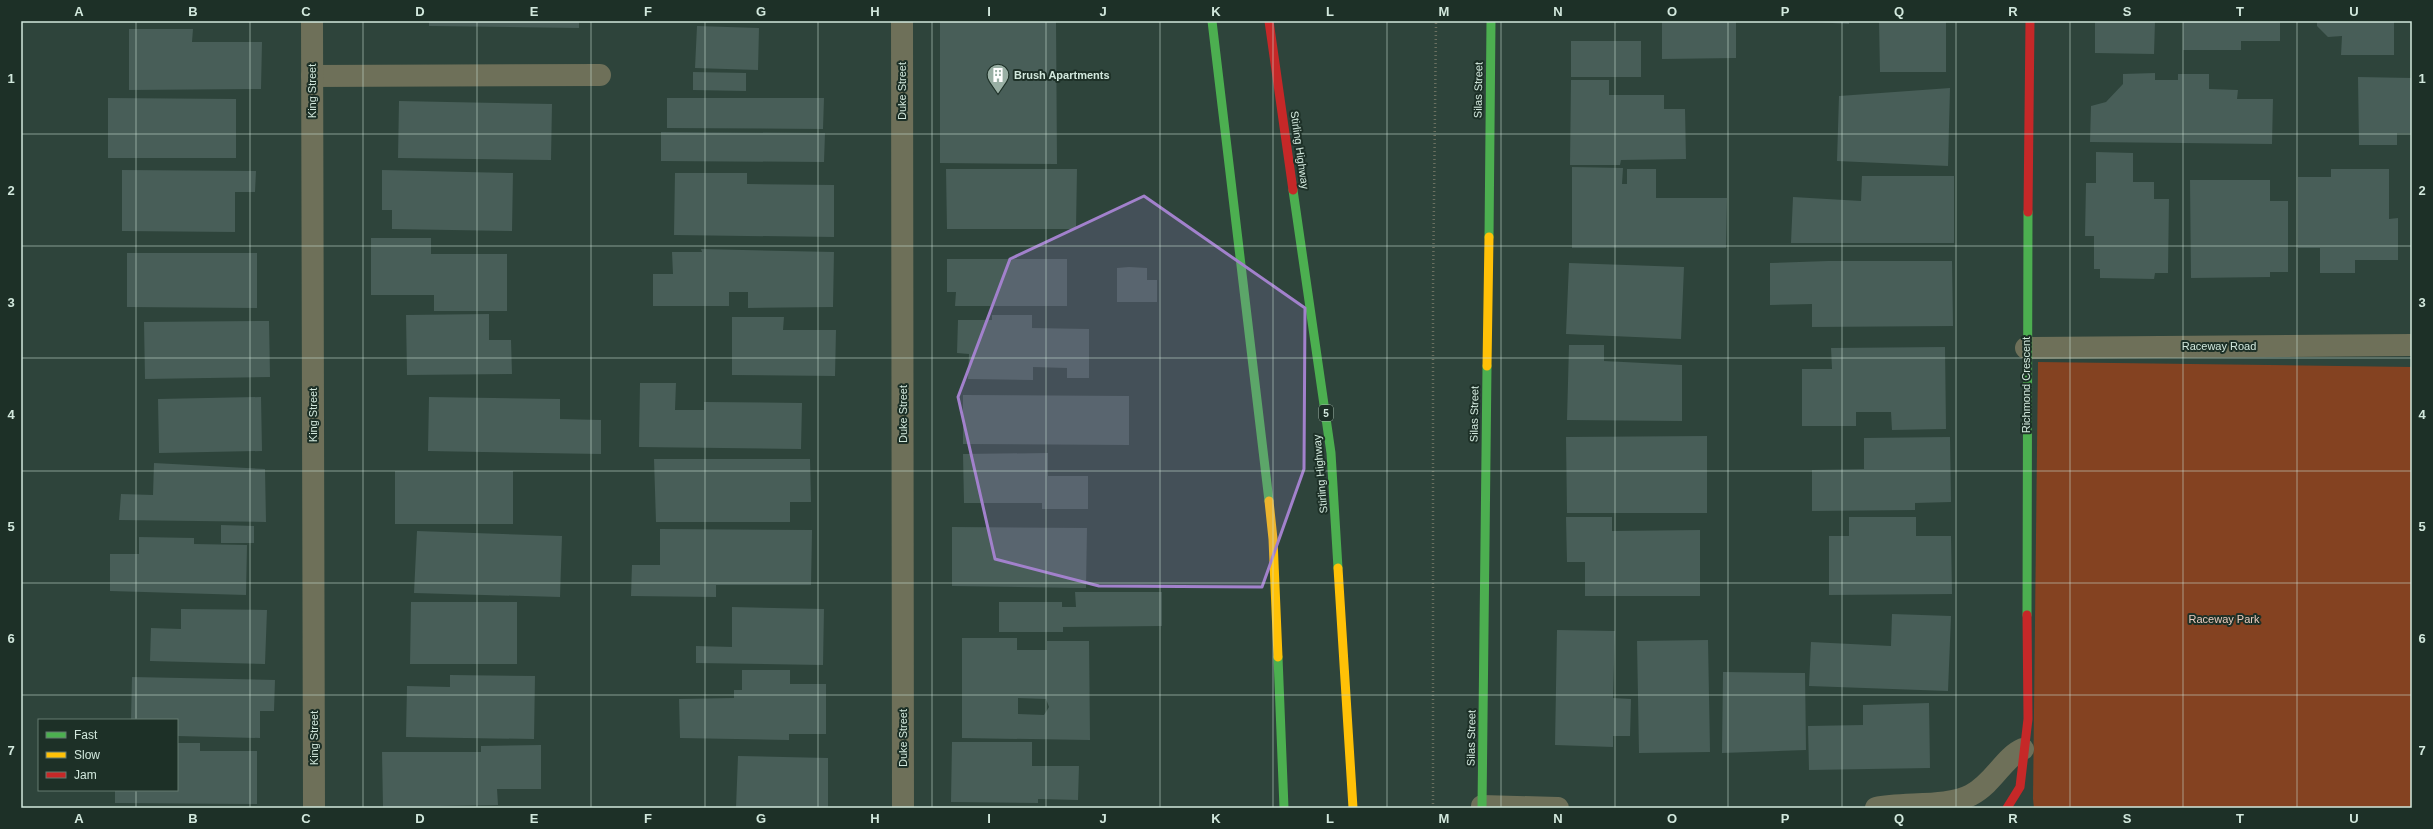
<svg xmlns="http://www.w3.org/2000/svg" width="2433" height="829" font-family="Arial,sans-serif">
<style>
.green{fill:#844221}
.building{fill:#485e58;fill-rule:evenodd}
.lines{fill:none;stroke-linecap:round;stroke-linejoin:round}
.path{stroke:#6b7060;stroke-width:2.5;stroke-dasharray:1 3;stroke-linecap:butt}
.lane{stroke:#6e7059;stroke-width:22}
.street{stroke:#6e7059;stroke-width:22}
.fast{stroke:#4caf50;stroke-width:9}
.slow{stroke:#ffc107;stroke-width:9}
.jam{stroke:#c62828;stroke-width:9}
.marked{fill:#a281cc;fill-opacity:0.2;stroke:#a281cc;stroke-width:3;stroke-linejoin:round}
.grid{fill:none;stroke:#d2e8dd;stroke-width:1;stroke-opacity:0.55}
.labels{text-anchor:middle;stroke-width:4;stroke-linejoin:round;paint-order:stroke}
.shield{fill:#1d3027;stroke:#9cb1a6;stroke-width:1}
.shield-label{font-size:10px;font-weight:bold;fill:#d2e8dd}
.poi-label{font-size:11px;font-weight:bold;fill:#d2e8dd;stroke:#1d3027;text-anchor:start}
.street-label{font-size:11px;fill:#d2e8dd;stroke:#1d3027}
.park-label{font-size:11px;fill:#ebccbf;stroke:#1d3027}
.neatline{fill:none;stroke:#d2e8dd;stroke-width:1.5}
.grid-label{font-size:13px;text-anchor:middle;font-weight:bold;fill:#d2e8dd}
</style>
<rect width="100%" height="100%" fill="#2e443b"/>
<path class="green" d="M2038,362L2412,367V808H2034L2033,799Z"/>
<path class="building" d="M429,21H579V28L429,26Z
M940,21H1056L1057,164L940,163Z
M1662,21H1736V58L1662,59Z
M1798,21H1849V24Z
M1879,21H1946V72H1880Z
M2095,21H2155L2154,54L2095,53Z
M2183,21H2280V41H2241V50H2183Z
M2317,21H2394V55H2341L2342,36L2328,37L2317,26Z
M697,26L759,28L758,70L695,68Z
M129,29H193L192,42H262L261,89L129,90Z
M1571,41H1641V77H1571Z
M693,72L746,73V91L693,90Z
M2155,73V80H2178V74H2209V89L2238,90L2237,99H2273L2272,144L2090,142L2091,106L2106,102L2123,84V74Z
M2358,77L2412,78V133H2397V145H2359Z
M1571,80H1609V95H1664V109H1685L1686,159L1621,160L1620,165H1570Z
M1950,88L1948,166L1837,161L1839,96Z
M108,98L236,99V158H108Z
M667,98H824L823,129L667,128Z
M399,101L552,104L551,160L398,158Z
M661,132L825,133L824,162L661,161Z
M2096,152L2133,153V182H2154V199H2169L2168,273H2155L2154,279L2100,278V269H2094V236H2085L2086,183H2096Z
M1572,167L1623,168L1622,184H1627V169H1656V198H1727L1726,248H1572Z
M946,169H1077L1076,229H947Z
M2331,169H2389V219L2398,218V260H2355V273H2320V248H2298V177H2331Z
M122,170L256,171L255,192H235V232L122,231Z
M382,170L513,173L512,231L392,229V210H382Z
M675,173H747V184L834,185V237L674,235Z
M1862,176H1954V243H1791L1793,197L1861,201Z
M2190,180H2270V201H2288V272H2270V277L2191,278Z
M371,238H431V254H507V311H434V295H371Z
M701,249L834,252L833,307L748,308V292H729V306H653V274H673L672,252H702Z
M127,253H257V308L127,307Z
M947,259H1067V306H955L956,292H947Z
M1828,261H1952L1953,326L1812,327V304L1770,305V263Z
M1569,263L1684,267L1681,339L1566,334Z
M1129,267L1147,268V280H1157V302H1117V268Z
M489,314V340H511L512,374L407,375L406,315Z
M992,315H1032V328L1089,329V378H1067V368L1033,367V380L968,379L969,354L957,353L958,320H992Z
M732,317H784L783,330H836L835,376L732,375Z
M269,321L270,377L145,379L144,322Z
M1569,345H1604V361L1682,365V421L1567,420Z
M1945,347L1946,429L1892,430L1891,412H1856V426H1802V369H1832L1831,348Z
M640,383H676L675,410H704V402L802,403L801,449L639,447Z
M963,395L1129,396V445L963,444Z
M261,397L262,451L159,453L158,399Z
M429,397L560,399V419L601,420V454L428,451Z
M1707,436V513H1567L1566,437Z
M1950,437L1951,502L1915,503V510L1812,511V470L1864,469V438Z
M1048,453V476H1088V509H1042V503H964L963,454Z
M654,459H810L811,502H790V522H656Z
M154,463L265,469L266,522L119,520L121,494L153,495Z
M395,471H513V524H395Z
M1566,517H1612V531L1700,530V596H1585V562H1567Z
M1849,517H1916V536H1951L1952,594L1829,595V536H1849Z
M221,525L254,526V543H221Z
M952,527L1087,528L1086,588L952,586Z
M660,529L812,530L811,585H716V597L631,596L632,565H660Z
M417,531L562,536L560,597L414,593Z
M139,537L194,538V544L247,545L246,595L110,591V554H139Z
M1075,592H1162V626L1063,627V632H999V602H1062V607H1076Z
M411,602H517V664H410Z
M732,607L824,609L823,665L696,663V646L732,647Z
M181,609L267,610L265,664L150,661L151,628L181,629Z
M1892,614L1951,616L1948,691L1809,686L1811,642L1891,646Z
M1557,630L1615,631L1613,698L1631,699L1630,736H1613V747L1555,745Z
M962,638H1017V650H1047V641H1089L1090,740L962,738ZM1018,698L1046,699L1049,707L1044,715L1018,714Z
M1708,640L1710,752L1639,753L1637,641Z
M742,670H790V684H826V734H789V740L680,738L679,699L734,698V690H742Z
M1723,672L1805,673L1806,750L1722,753Z
M450,675L535,676L534,739L406,737L407,686L450,687Z
M132,677L275,680L274,711H260V738L177,736V720H131Z
M1929,703L1930,768L1809,770L1808,726L1863,725V705Z
M952,742H1032V766H1079L1078,800L1038,799V803L951,802Z
M177,743H200V751H257V804L115,803V790H177Z
M541,745V789H497L498,805L383,807L382,752H481V746Z
M738,756L828,758V808H736Z"/>
<g class="lines">
<path class="path" d="M1433,808V289L1436,21"/>
<path class="lane" d="M312,76L600,75"/>
<path class="street" d="M312,21L314,808
M902,21L903,808
M2026,348L2412,345
M1482,806L1558,808
M1876,808C1903,802 1947,808 1971,795C1994,783 2004,757 2023,749"/>
<path class="fast" d="M1212,21L1269,501
M1293,190L1331,453L1338,568
M1489,237L1491,21
M2027,615L2028,212
M1278,657L1284,808
M1482,808L1487,366"/>
<path class="slow" d="M1487,366L1489,237
M1269,501L1273,539L1278,657
M1338,568L1353,808"/>
<path class="jam" d="M1269,21L1293,190
M2028,212L2030,21
M2007,808L2020,787L2028,719L2027,615"/>
</g>
<path class="marked" d="M1144,196L1305,308L1304,469L1262,587L1099,586L995,559L958,397L1010,259Z"/>
<path class="grid" d="M136,21V720M250,21V808M363,21V808M477,21V808M591,21V808M705,21V808M818,21V808M932,21V808M1046,21V808M1160,21V808M1273,21V808M1387,21V808M1501,21V808M1615,21V808M1728,21V808M1842,21V808M1956,21V808M2070,21V808M2183,21V808M2297,21V808M21,134H2412M21,246H2412M21,358H2412M21,471H2412M21,583H2412M21,695H2412M136,790V808"/>
<defs>
<g id="building-pin" transform="scale(1.15)"><path d="M0 17L-7.5 6A9.5 9.5 0 1 1 7.5 6Z" fill="#99afa4" stroke="#1d3027"/><path d="M-4-6H4V6H1V3H-1V6H-4ZM-2.5-4.3h1.7v1.8h-1.7ZM.8-4.3h1.7v1.8H.8ZM-2.5-1h1.7V.8h-1.7ZM.8-1h1.7V.8H.8Z" fill="#fff"/></g>
</defs>
<g fill-rule="evenodd">
<use href="#building-pin" x="998" y="75"/>
</g>
<g class="labels">
<rect class="shield" x="1319" y="405" width="14" height="16" rx="3"/>
<g class="shield-label">
<text x="1326" y="417">5</text>
</g>
<g class="poi-label">
<text x="1014" y="79">Brush Apartments</text>
</g>
<g class="street-label">
<text transform="translate(1478 90) rotate(-89)" y="4">Silas Street</text>
<text transform="translate(312 91) rotate(-90)" y="4">King Street</text>
<text transform="translate(902 91) rotate(-90)" y="4">Duke Street</text>
<text transform="translate(1300 150) rotate(82)" y="4">Stirling Highway</text>
<text x="2219" y="350">Raceway Road</text>
<text transform="translate(2026 385) rotate(-90)" y="4">Richmond Crescent</text>
<text transform="translate(903 414) rotate(-90)" y="4">Duke Street</text>
<text transform="translate(1474 414) rotate(-89)" y="4">Silas Street</text>
<text transform="translate(313 415) rotate(-90)" y="4">King Street</text>
<text transform="translate(1320 474) rotate(-95)" y="4">Stirling Highway</text>
<text transform="translate(314 738) rotate(-90)" y="4">King Street</text>
<text transform="translate(903 738) rotate(-90)" y="4">Duke Street</text>
<text transform="translate(1471 738) rotate(-89)" y="4">Silas Street</text>
</g>
<g class="park-label">
<text x="2224" y="623">Raceway Park</text>
</g>
</g>
<rect width="2433" height="829" fill="none" stroke="#1d3027" stroke-width="44"/>
<rect x="38" y="719" width="140" height="72" fill="#1d3027" stroke="#657a70"/>
<rect x="46" y="732" width="20" height="6" fill="#4caf50" stroke="#657a70"/>
<text x="74" y="739" font-size="12" fill="#d2e8dd">Fast</text>
<rect x="46" y="752" width="20" height="6" fill="#ffc107" stroke="#657a70"/>
<text x="74" y="759" font-size="12" fill="#d2e8dd">Slow</text>
<rect x="46" y="772" width="20" height="6" fill="#c62828" stroke="#657a70"/>
<text x="74" y="779" font-size="12" fill="#d2e8dd">Jam</text>
<rect x="22" y="22" width="2389" height="785" class="neatline"/>
<g class="grid-label">
<text x="79" y="16">A</text>
<text x="193" y="16">B</text>
<text x="306" y="16">C</text>
<text x="420" y="16">D</text>
<text x="534" y="16">E</text>
<text x="648" y="16">F</text>
<text x="761" y="16">G</text>
<text x="875" y="16">H</text>
<text x="989" y="16">I</text>
<text x="1103" y="16">J</text>
<text x="1216" y="16">K</text>
<text x="1330" y="16">L</text>
<text x="1444" y="16">M</text>
<text x="1558" y="16">N</text>
<text x="1672" y="16">O</text>
<text x="1785" y="16">P</text>
<text x="1899" y="16">Q</text>
<text x="2013" y="16">R</text>
<text x="2127" y="16">S</text>
<text x="2240" y="16">T</text>
<text x="2354" y="16">U</text>
<text x="11" y="83">1</text>
<text x="2422" y="83">1</text>
<text x="11" y="195">2</text>
<text x="2422" y="195">2</text>
<text x="11" y="307">3</text>
<text x="2422" y="307">3</text>
<text x="11" y="419">4</text>
<text x="2422" y="419">4</text>
<text x="11" y="531">5</text>
<text x="2422" y="531">5</text>
<text x="11" y="643">6</text>
<text x="2422" y="643">6</text>
<text x="11" y="755">7</text>
<text x="2422" y="755">7</text>
<text x="79" y="823">A</text>
<text x="193" y="823">B</text>
<text x="306" y="823">C</text>
<text x="420" y="823">D</text>
<text x="534" y="823">E</text>
<text x="648" y="823">F</text>
<text x="761" y="823">G</text>
<text x="875" y="823">H</text>
<text x="989" y="823">I</text>
<text x="1103" y="823">J</text>
<text x="1216" y="823">K</text>
<text x="1330" y="823">L</text>
<text x="1444" y="823">M</text>
<text x="1558" y="823">N</text>
<text x="1672" y="823">O</text>
<text x="1785" y="823">P</text>
<text x="1899" y="823">Q</text>
<text x="2013" y="823">R</text>
<text x="2127" y="823">S</text>
<text x="2240" y="823">T</text>
<text x="2354" y="823">U</text>
</g>
</svg>
